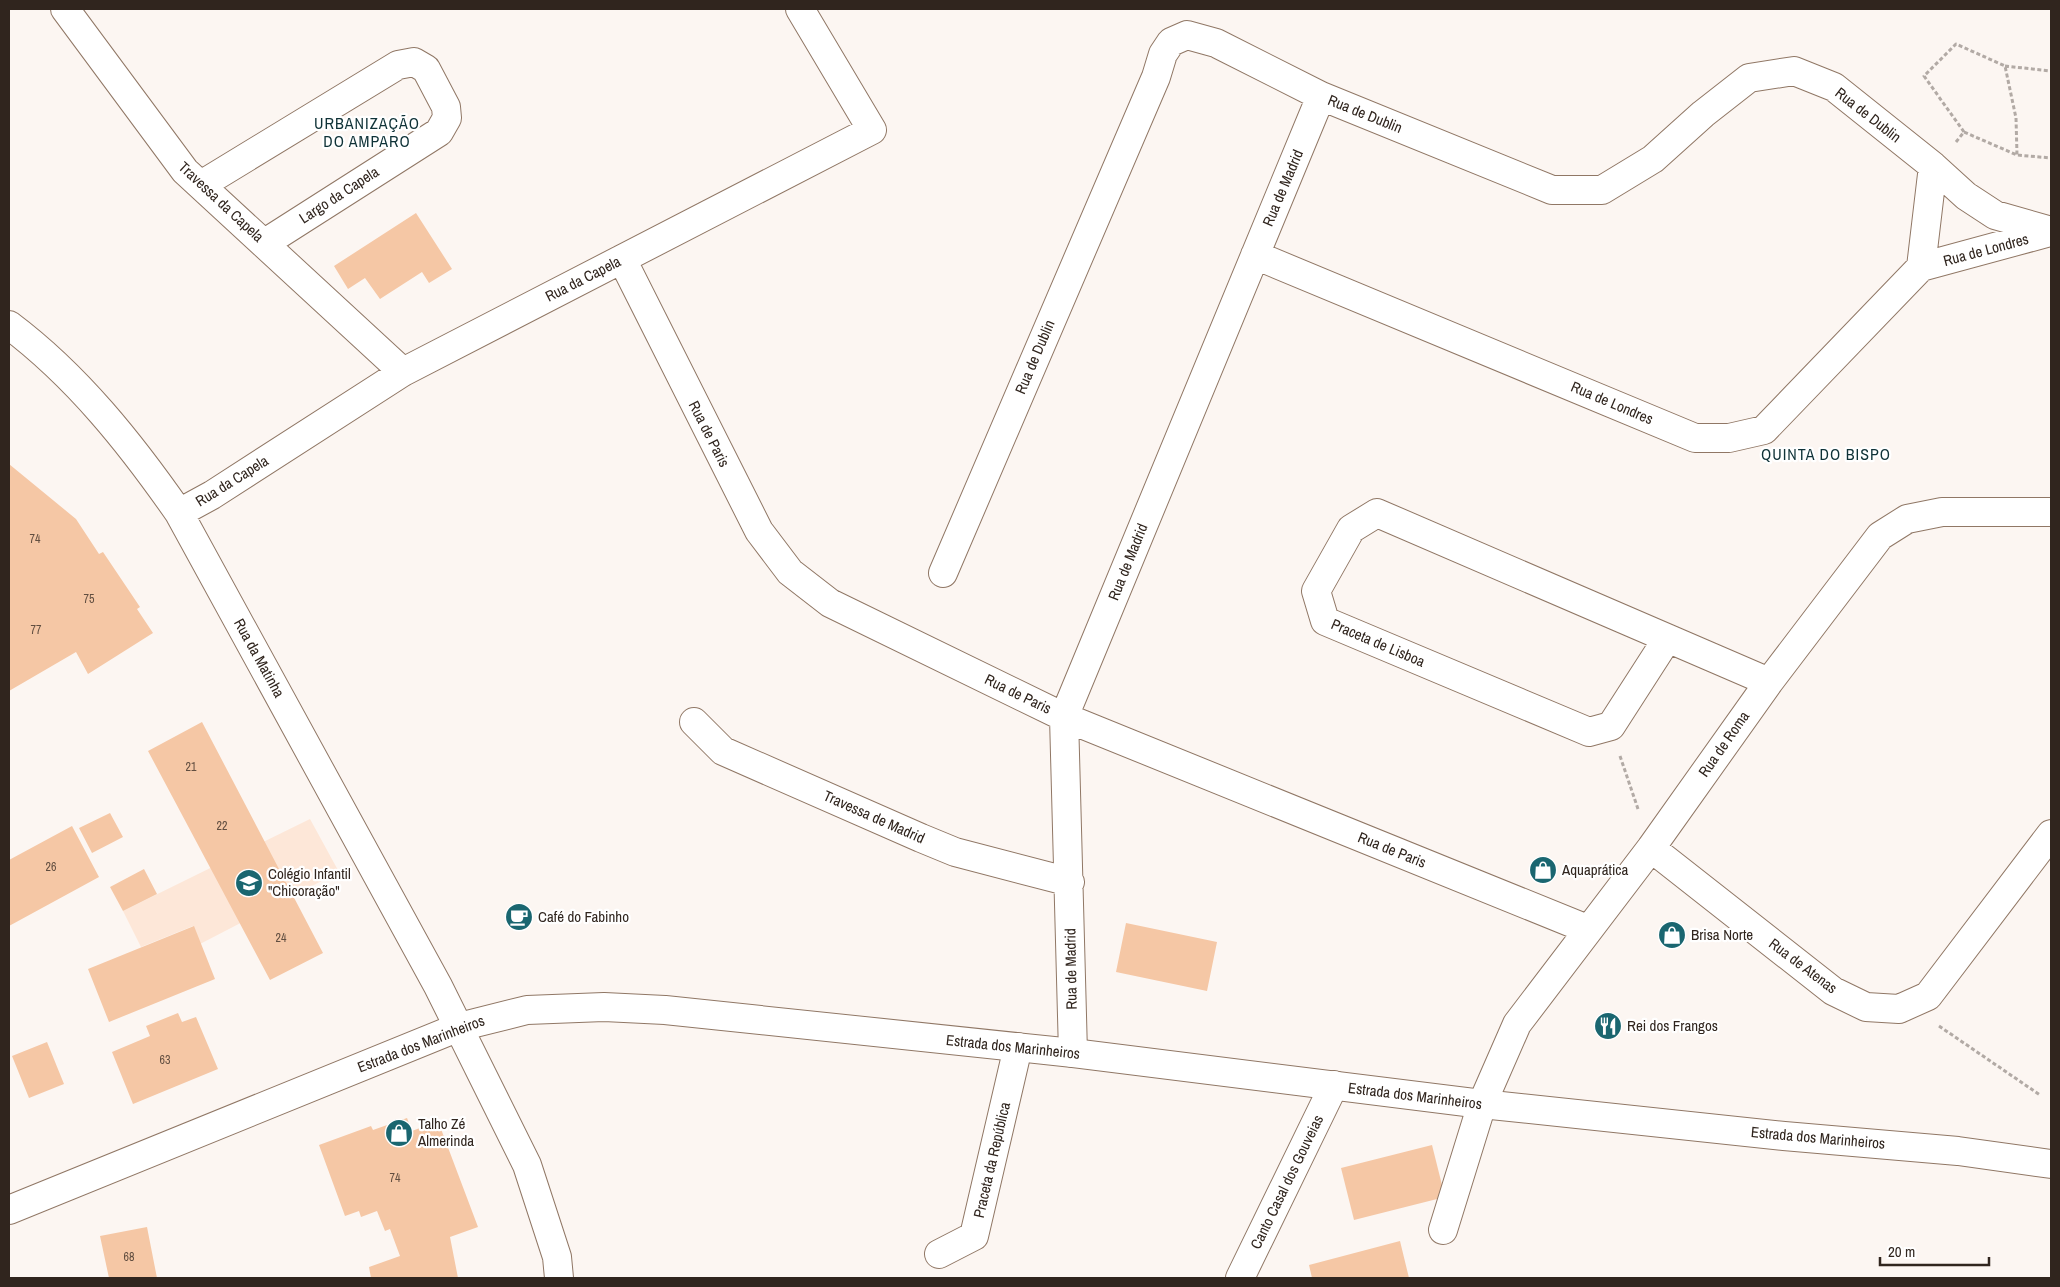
<svg xmlns="http://www.w3.org/2000/svg" width="2060" height="1287" font-family="'Archivo Narrow',sans-serif">
<style>
.built{fill:#fde7d8}
.building{fill:#f5c7a5}
.lines{fill:none;stroke-linecap:round;stroke-linejoin:round}
.street-casing{stroke:#907765;stroke-width:30}
.secondary-casing{stroke:#907765;stroke-width:30}
.path{stroke:#b2aaa5;stroke-width:3;stroke-dasharray:4 2.5;stroke-linecap:butt}
.street{stroke:#fff;stroke-width:28}
.secondary{stroke:#fff;stroke-width:28}
.labels{text-anchor:middle;stroke-width:4.5;stroke-linejoin:round;paint-order:stroke}
.number-label{font-size:12px;fill:#614e40}
.street-label{font-size:15px;fill:#30251e;stroke:#fff}
.poi-label{font-size:15px;fill:#30251e;stroke:#fff;text-anchor:start}
.neighbourhood-label{font-size:16px;letter-spacing:1px;fill:#0f3237;stroke:#fff}
</style>
<rect width="100%" height="100%" fill="#fcf6f2"/>
<path class="built" d="M310,819L339,872L200,944L193,926L141,947L123,911Z"/>
<path class="building" d="M416,213L452,269L429,283L422,272L380,299L365,278L348,289L334,266Z
M9,464L76,519L99,554L103,552L140,607L137,609L153,633L88,674L76,652L9,691Z
M202,722L323,953L270,980L148,751Z
M110,813L123,837L92,853L79,828Z
M72,826L99,877L9,926V860Z
M144,869L157,894L123,911L110,887Z
M1126,923L1217,942L1207,991L1116,972Z
M194,926L215,979L109,1022L88,969Z
M178,1013L182,1022L196,1017L218,1069L133,1104L112,1052L150,1036L146,1026Z
M47,1042L64,1084L29,1098L12,1056Z
M407,1118L412,1131L438,1121L478,1227L450,1237L458,1278H371L369,1267L400,1256L390,1229L385,1231L377,1211L361,1217L359,1211L345,1216L319,1145L371,1126L373,1130Z
M1432,1145L1445,1197L1354,1220L1341,1168Z
M147,1227L157,1278H109L100,1236Z
M1400,1241L1409,1278H1312L1309,1265Z"/>
<g class="lines">
<g class="street-casing">
<path id="street" d="M65,9L185,171L403,372
M201,185L398,65L414,62L426,69L446,107L447,118L439,132L265,243
M1255,255L1695,438H1729L1764,430L1921,267L2050,232
M622,259L759,531L790,572L830,603L1064,717L1587,929
M1921,267L1933,166
M9,325C77,376 131,444 179,513L438,986L527,1165L557,1257L559,1278
M179,513L212,495L403,372L872,130L800,9
M943,573L1156,77L1163,54L1171,42L1187,35L1216,43L1321,96L1552,190H1602L1653,159L1703,114L1749,78L1794,71L1834,87L1933,166L1966,196L1995,215L2051,231
M1667,639L1611,726L1589,732L1325,621L1316,591L1351,529L1377,513L1769,682
M694,722L723,751L921,838L955,852L1070,882
M1651,848L1833,991L1866,1007L1899,1009L1928,996L2051,834
M1073,1053L1064,717L1321,96
M1443,1230L1482,1104L1517,1024L1651,848L1769,682L1880,536L1907,519L1942,512H2051
M939,1254L974,1236L1018,1047
M1240,1278L1334,1085"/>
</g>
<g class="secondary-casing">
<path id="secondary" d="M9,1210L459,1027L527,1010L604,1007L665,1010L1073,1053L1482,1104L1784,1136L1958,1151L2051,1164"/>
</g>
<path class="path" d="M2005,66L2051,71
M1964,132L1924,76L1956,44L2005,66L2016,118L2017,155
M1956,142L1964,132L2017,155L2051,158
M1620,756L1638,809
M1939,1026L2040,1095"/>
<use href="#street" class="street"/>
<use href="#secondary" class="secondary"/>
</g>
<defs>
<g id="shop-disc" transform="scale(1.4375)"><circle r="9.5" fill="#1a6670" stroke="#fff"/><path d="M-5-2.5h2.3a2.7 3.5 0 0 1 5.4 0H5L5.5 6h-11ZM-1.5-2.5h3a1.5 2.3 0 0 0-3 0Z" fill="#fff"/></g>
<g id="school-disc" transform="scale(1.4375)"><circle r="9.5" fill="#1a6670" stroke="#fff"/><path d="M0-5L7-2L0 1L-7-2ZM-4 1L0 2.5L4 1V4Q0 6-4 4Z" fill="#fff"/></g>
<g id="cafe-disc" transform="scale(1.4375)"><circle r="9.5" fill="#1a6670" stroke="#fff"/><path d="M-5.5-4.5H6V0H3Q3 3.5 0 3.5H-2.5Q-5.5 3.5-5.5 0ZM3-3.2v2h1.7v-2ZM-6 4.5H4V6H-6Z" fill="#fff"/></g>
<g id="restaurant-disc" transform="scale(1.4375)"><circle r="9.5" fill="#1a6670" stroke="#fff"/><path d="M-5-6h1v4h1v-4h1v4h1v-4h1v5L-1.5 .5V6h-2V.5L-5-1ZM5-6V6H3V1.5H1.5Q1.5-4 5-6Z" fill="#fff"/></g>
</defs>
<g fill-rule="evenodd">
<use href="#shop-disc" x="1543" y="870"/>
<use href="#school-disc" x="249" y="883"/>
<use href="#cafe-disc" x="519" y="917"/>
<use href="#shop-disc" x="1672" y="935"/>
<use href="#restaurant-disc" x="1608" y="1026"/>
<use href="#shop-disc" x="399" y="1133"/>
</g>
<g class="labels">
<g class="number-label">
<text x="35" y="543">74</text>
<text x="89" y="603">75</text>
<text x="36" y="634">77</text>
<text x="191" y="771">21</text>
<text x="222" y="830">22</text>
<text x="51" y="871">26</text>
<text x="281" y="942">24</text>
<text x="165" y="1064">63</text>
<text x="395" y="1182">74</text>
<text x="129" y="1261">68</text>
</g>
<g class="street-label">
<text transform="translate(1365 114) rotate(22)" y="5">Rua de Dublin</text>
<text transform="translate(1868 115) rotate(38)" y="5">Rua de Dublin</text>
<text transform="translate(1283 188) rotate(-67)" y="5">Rua de Madrid</text>
<text transform="translate(339 195) rotate(-33)" y="5">Largo da Capela</text>
<text transform="translate(221 202) rotate(43)" y="5">Travessa da Capela</text>
<text transform="translate(1986 250) rotate(-15)" y="5">Rua de Londres</text>
<text transform="translate(583 279) rotate(-27)" y="5">Rua da Capela</text>
<text transform="translate(1035 357) rotate(-67)" y="5">Rua de Dublin</text>
<text transform="translate(1612 403) rotate(23)" y="5">Rua de Londres</text>
<text transform="translate(709 434) rotate(63)" y="5">Rua de Paris</text>
<text transform="translate(232 481) rotate(-32)" y="5">Rua da Capela</text>
<text transform="translate(1128 562) rotate(-68)" y="5">Rua de Madrid</text>
<text transform="translate(1378 643) rotate(23)" y="5">Praceta de Lisboa</text>
<text transform="translate(259 658) rotate(61)" y="5">Rua da Matinha</text>
<text transform="translate(1018 694) rotate(26)" y="5">Rua de Paris</text>
<text transform="translate(1724 744) rotate(-55)" y="5">Rua de Roma</text>
<text transform="translate(874 817) rotate(24)" y="5">Travessa de Madrid</text>
<text transform="translate(1392 850) rotate(22)" y="5">Rua de Paris</text>
<text transform="translate(1803 966) rotate(37)" y="5">Rua de Atenas</text>
<text transform="translate(1071 969) rotate(-91)" y="5">Rua de Madrid</text>
<text transform="translate(421 1044) rotate(-21)" y="5">Estrada dos Marinheiros</text>
<text transform="translate(1013 1047) rotate(6)" y="5">Estrada dos Marinheiros</text>
<text transform="translate(1415 1096) rotate(7)" y="5">Estrada dos Marinheiros</text>
<text transform="translate(1818 1138) rotate(5)" y="5">Estrada dos Marinheiros</text>
<text transform="translate(992 1160) rotate(-77)" y="5">Praceta da República</text>
<text transform="translate(1287 1182) rotate(-64)" y="5">Canto Casal dos Gouveias</text>
</g>
<g class="poi-label">
<text x="1562" y="875">Aquaprática</text>
<text x="268" y="879">Colégio Infantil<tspan x="268" dy="17">"Chicoração"</tspan></text>
<text x="538" y="922">Café do Fabinho</text>
<text x="1691" y="940">Brisa Norte</text>
<text x="1627" y="1031">Rei dos Frangos</text>
<text x="418" y="1129">Talho Zé<tspan x="418" dy="17">Almerinda</tspan></text>
</g>
<g class="neighbourhood-label">
<text x="367" y="129">URBANIZAÇÃO<tspan x="367" dy="18">DO AMPARO</tspan></text>
<text x="1826" y="460">QUINTA DO BISPO</text>
</g>
</g>
<rect width="2060" height="1287" fill="none" stroke="#30251e" stroke-width="20"/>
<path d="M1880 1257v8h109v-8" fill="none" stroke="#30251e" stroke-width="2.5"/>
<text x="1888" y="1257" font-size="15" fill="#30251e" stroke="#ffffff" stroke-width="4" paint-order="stroke">20 m</text>
</svg>
